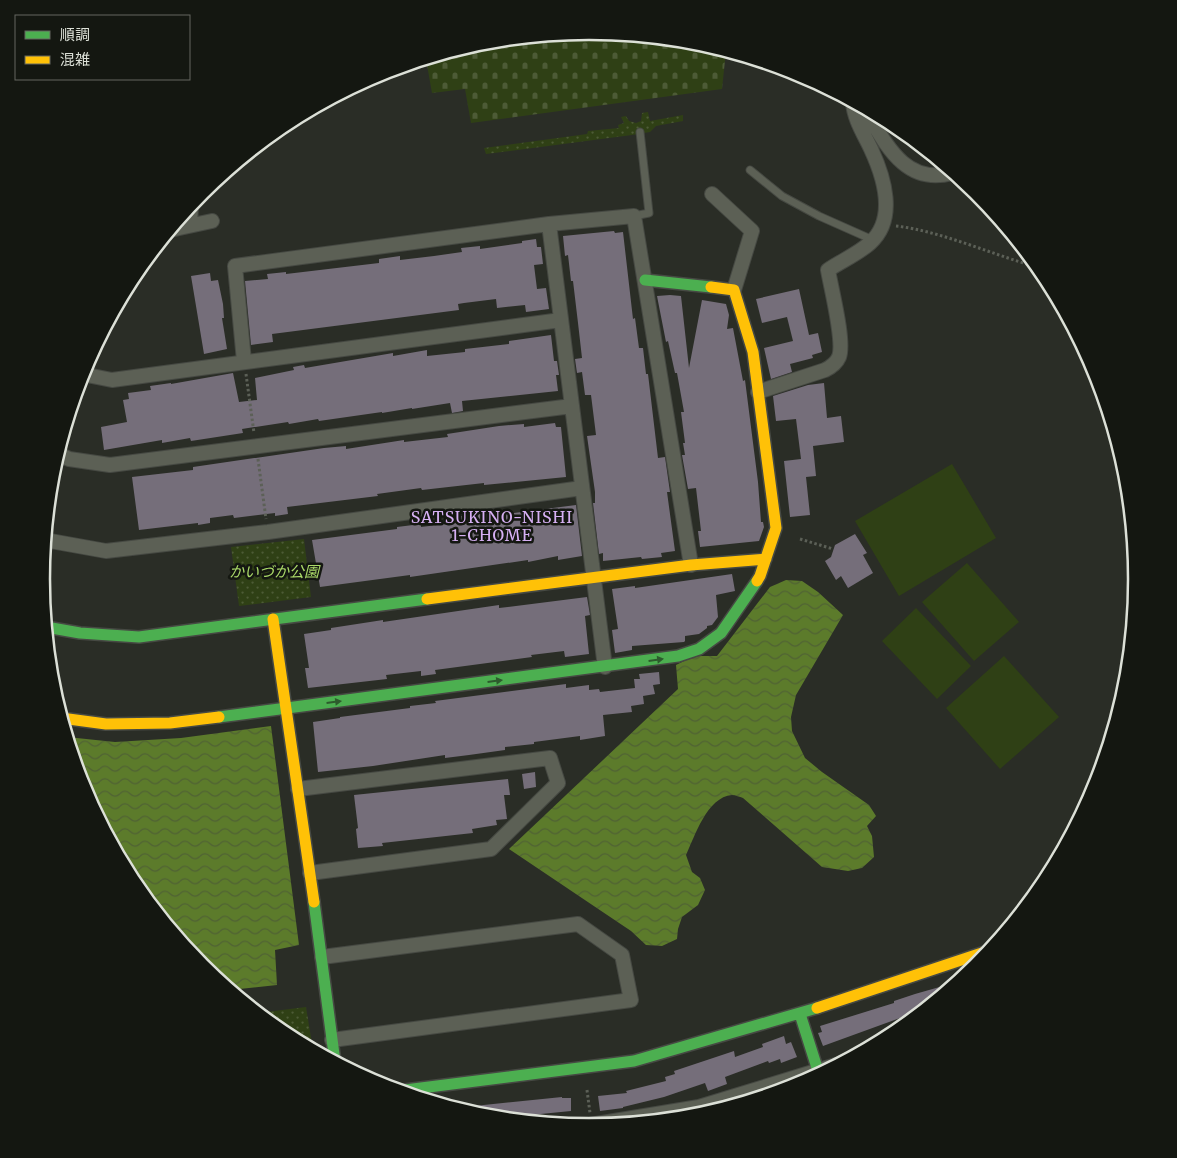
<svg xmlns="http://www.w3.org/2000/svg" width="1177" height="1158" font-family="Merriweather,'Noto Sans JP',serif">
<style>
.grass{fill:#2f4015}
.cemetery{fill:url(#cemetery-stones)}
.park{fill:url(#park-dots)}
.water{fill:url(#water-waves)}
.building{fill:#756e7a}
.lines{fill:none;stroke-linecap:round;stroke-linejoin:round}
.lane-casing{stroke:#464943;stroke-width:9}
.street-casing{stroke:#464943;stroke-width:16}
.fast-casing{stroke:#464943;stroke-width:14}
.slow-casing{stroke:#464943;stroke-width:14}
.path{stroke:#5c6057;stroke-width:3;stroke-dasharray:2.5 2.5;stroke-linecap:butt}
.lane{stroke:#5c6055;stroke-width:7}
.street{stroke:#5c6055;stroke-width:14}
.fast{stroke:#4caf50;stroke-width:11}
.slow{stroke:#ffc107;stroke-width:11}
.oneway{fill:#2d5b2d}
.labels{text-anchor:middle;stroke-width:5;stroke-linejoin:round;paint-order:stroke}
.park-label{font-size:15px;font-style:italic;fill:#abda69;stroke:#141711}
.neighbourhood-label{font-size:16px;letter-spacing:1px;fill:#d6b0f3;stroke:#141711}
.rim{fill:none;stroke:#dce0d7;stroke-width:2.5}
</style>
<defs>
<pattern id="cemetery-stones" width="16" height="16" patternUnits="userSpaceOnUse" patternTransform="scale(1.25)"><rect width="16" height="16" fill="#2f4015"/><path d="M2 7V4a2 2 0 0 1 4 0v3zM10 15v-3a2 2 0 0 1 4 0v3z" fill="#4d5b36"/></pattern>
<pattern id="park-dots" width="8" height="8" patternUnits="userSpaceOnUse" patternTransform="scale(1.25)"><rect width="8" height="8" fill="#2f4015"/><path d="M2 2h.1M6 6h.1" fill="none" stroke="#4d5b36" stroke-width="1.8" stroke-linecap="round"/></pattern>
<pattern id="water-waves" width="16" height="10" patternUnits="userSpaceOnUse" patternTransform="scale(1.25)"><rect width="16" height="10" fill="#5c7b2b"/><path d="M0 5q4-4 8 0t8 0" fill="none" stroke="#506234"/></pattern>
</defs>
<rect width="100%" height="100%" fill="#2a2d26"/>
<path class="grass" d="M952,464L996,538L899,596L855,521Z
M967,563L1019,622L974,661L922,602Z
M916,608L971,666L937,699L882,641Z
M1004,656L1059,717L1000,769L946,708Z"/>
<path class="cemetery" d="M589,31L696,42L726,51L722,89L471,123L465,89L432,93L426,59L469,46L512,39Z"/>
<path class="park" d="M648,112L650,121L683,115V121L656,126L650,132L632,135L486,154L484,148L587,134L588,131L619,128L618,125L624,123L621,117L626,116L629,121L636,123L641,121L642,113Z
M304,539L311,597L239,606L231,547Z
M306,1007L313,1050L284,1034L258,1013Z"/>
<path class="water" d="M786,580L802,581L818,592L843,615L796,695L791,717L792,731L805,758L822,772L869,805L876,816L867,826L872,836L874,857L862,868L848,871L822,867L743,798C740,797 735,795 732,795C707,797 695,836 686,855L692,872L700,878L705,890L698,905L682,917L678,929L677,939L662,946L646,945L631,931L509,849L678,689L676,665L694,656H717L770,587Z
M271,726L299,945L275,950L277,985L230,990L201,966L133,883L82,788L67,737L115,742L181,738Z"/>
<path class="building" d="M614,231L615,233L623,232L633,319L635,318L639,348H643L646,374H648L658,458L665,457L670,492H667L675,551L661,553L662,557L642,559L641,557L603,561V553L599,554L593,503H595V492L587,436L596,435L591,395H585L582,372L577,373L575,359L582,358L578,323L573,281H571L568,255L565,256L563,236Z
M536,239L537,247H541L543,264L534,265L537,289L546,288L549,309L526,312L525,305L497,308L496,299L464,303L458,304L459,310L272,334L273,342L251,345L245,281L268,279L267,274L286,272V274L379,263V259L400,256V260L434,256L462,252L461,248L480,246V249L522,243V241Z
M210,273L211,281L218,280L223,304L224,318H222L227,349L204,354L191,276Z
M799,289L809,335L818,333L822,352L812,355L813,358L790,364L792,372L771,379L764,348L793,341L787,317L762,323L756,299Z
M670,295L681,296L689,368L702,300L726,304L729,315L727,329L733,328L743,381L745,380L758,482L761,522H763L764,527L759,541L700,547L698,531H701L696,488L688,489L682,455H685L683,443H685L681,412H684L677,373H675L668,341L666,342L657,296Z
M551,335L554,361H557L559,375H556L558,391L462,401L463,411L452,413L450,403L412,409V408L382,413V412L319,421L318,419L289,424L288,422L242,429L243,433L191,441L190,438L162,443V440L104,450L101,427L127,422L123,400L129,399L128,393L151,390L150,386L171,383V384L233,373L239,402L257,400L255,378L294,370L293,367L304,365L305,368L393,353V356L427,350V356L465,352V349L509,344V341Z
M824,383L827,418L841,416L844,442L813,446L816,476L806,477L810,515L790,517L784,461L801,459L796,419L776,421L773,396L808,385Z
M555,423L556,427H561L566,477L484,485V483L422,490L421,488L377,494L378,496L287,507L288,514L275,516V513L234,518L233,515L210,518V523L198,525V523L139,530L132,477L193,470V467L324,448L346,446V449L404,440V442L448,437L447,434L499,426L524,424V427Z
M576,505L582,556L558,560V556L528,562V560L410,577V575L320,587L312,540L397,529V527L421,524V527L462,522L461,516L485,513L506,510V514Z
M855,534L867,553L863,555L873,573L848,588L841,576L836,580L825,561L831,557L835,545Z
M732,574L735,591L716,595L718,617L712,625L707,626V628L699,634L685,636V641L684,642L632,646V650L615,653L612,630L618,629L612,589L635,586V588Z
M587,597L590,615L585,616L589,654L565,657L564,651L531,655L532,657L435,670L436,674L421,676V671L386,675L387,679L308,688L305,668H309L304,634L331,630V628L383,620V622L499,605V608Z
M659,672L660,684L653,685L655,694L643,696L644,704L631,706L632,712L603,715L605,736L580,740V736L534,742V744L505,747V750L469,755L445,758V755L373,766L318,772L313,722L340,718V717L410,708V706L436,703L435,701L566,684V688L589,685V690L599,689L600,692L635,688L634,679H640L639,674Z
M535,772L536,787L524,789L522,774Z
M508,779L510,795H504L507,819L496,820L497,825L472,829L473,833L382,843L383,846L358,848L356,829L358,828L354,795Z
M957,982L922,1010L823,1046L818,1033L822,1032L820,1026L894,1003V1001L915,994Z
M784,1036L786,1044L791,1042L797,1057L781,1063L780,1059L769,1063L768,1061L725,1077L727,1084L708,1091L705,1083L664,1097L623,1107V1108L600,1111L598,1096L627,1093L626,1091L666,1081L665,1077L675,1074L674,1071L734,1051L735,1057L763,1047L762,1044Z
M562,1097V1098H571V1111L500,1118L481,1116L455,1108Z"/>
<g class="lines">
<g class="lane-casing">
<path id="lane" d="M750,170L782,196L819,216L873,240
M634,216L649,213L640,132"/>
</g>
<g class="street-casing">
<path id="street" d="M864,108C885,142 904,186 952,173
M712,194L752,231L734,290
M549,224L605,667
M190,225L191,205
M170,230L212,221
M244,361L235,266L549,224L634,216L691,565
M82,371L92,376L112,380L561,320
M758,392L825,370C831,367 836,364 839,357C845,342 831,288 828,270C841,261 858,254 870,243C897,219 884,177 871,149C864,134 854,119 853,102
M57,453L69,459L110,465L572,406
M45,540L106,551L268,532L582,488
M298,789L550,758L558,783L491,849L310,873
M322,957L578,924L622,955L631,1000L332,1040
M584,1126L699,1107L836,1065"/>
</g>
<g class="fast-casing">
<path id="fast" d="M645,280L711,287
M46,627L80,633L139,637L427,599
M219,717L678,656L699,649L721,633L757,581
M314,902L335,1062
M800,1014L819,1074
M397,1091L634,1061L817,1008"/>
</g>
<g class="slow-casing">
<path id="slow" d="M711,287L734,290L753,352L776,528L760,576L757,581
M427,599L691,565L766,559
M273,619L314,902
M61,718L106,724L170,723L219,717
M817,1008L988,951"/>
</g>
<path class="path" d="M896,226C941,231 993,255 1037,267
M246,374L254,433
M258,459L266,519
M800,539L833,549
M587,1090L590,1113"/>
<use href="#lane" class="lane"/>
<use href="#street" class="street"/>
<use href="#fast" class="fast"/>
<use href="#slow" class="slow"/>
</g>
<defs><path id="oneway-solid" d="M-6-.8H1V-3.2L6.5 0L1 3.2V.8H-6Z" transform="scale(1.25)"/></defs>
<g class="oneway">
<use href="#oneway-solid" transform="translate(656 660) rotate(-8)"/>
<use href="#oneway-solid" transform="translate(495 681) rotate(-7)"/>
<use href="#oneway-solid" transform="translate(334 702) rotate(-7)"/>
</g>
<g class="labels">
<g class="park-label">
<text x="274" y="577">かいづか公園</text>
</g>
<g class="neighbourhood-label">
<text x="492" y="523">SATSUKINO-NISHI<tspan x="492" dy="18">1-CHOME</tspan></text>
</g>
</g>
<path d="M0 0H1177V1158H0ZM50 579a539 539 0 1 1 1078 0a539 539 0 1 1-1078 0Z" fill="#141711" fill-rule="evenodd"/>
<path class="rim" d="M50 579a539 539 0 1 1 1078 0a539 539 0 1 1-1078 0Z"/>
<rect x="15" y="15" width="175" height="65" fill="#141711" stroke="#646760"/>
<rect x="25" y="31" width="25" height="8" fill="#4caf50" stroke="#646760"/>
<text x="60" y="40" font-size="15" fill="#dce0d7">順調</text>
<rect x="25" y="56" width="25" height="8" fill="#ffc107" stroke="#646760"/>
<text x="60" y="65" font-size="15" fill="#dce0d7">混雑</text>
</svg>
